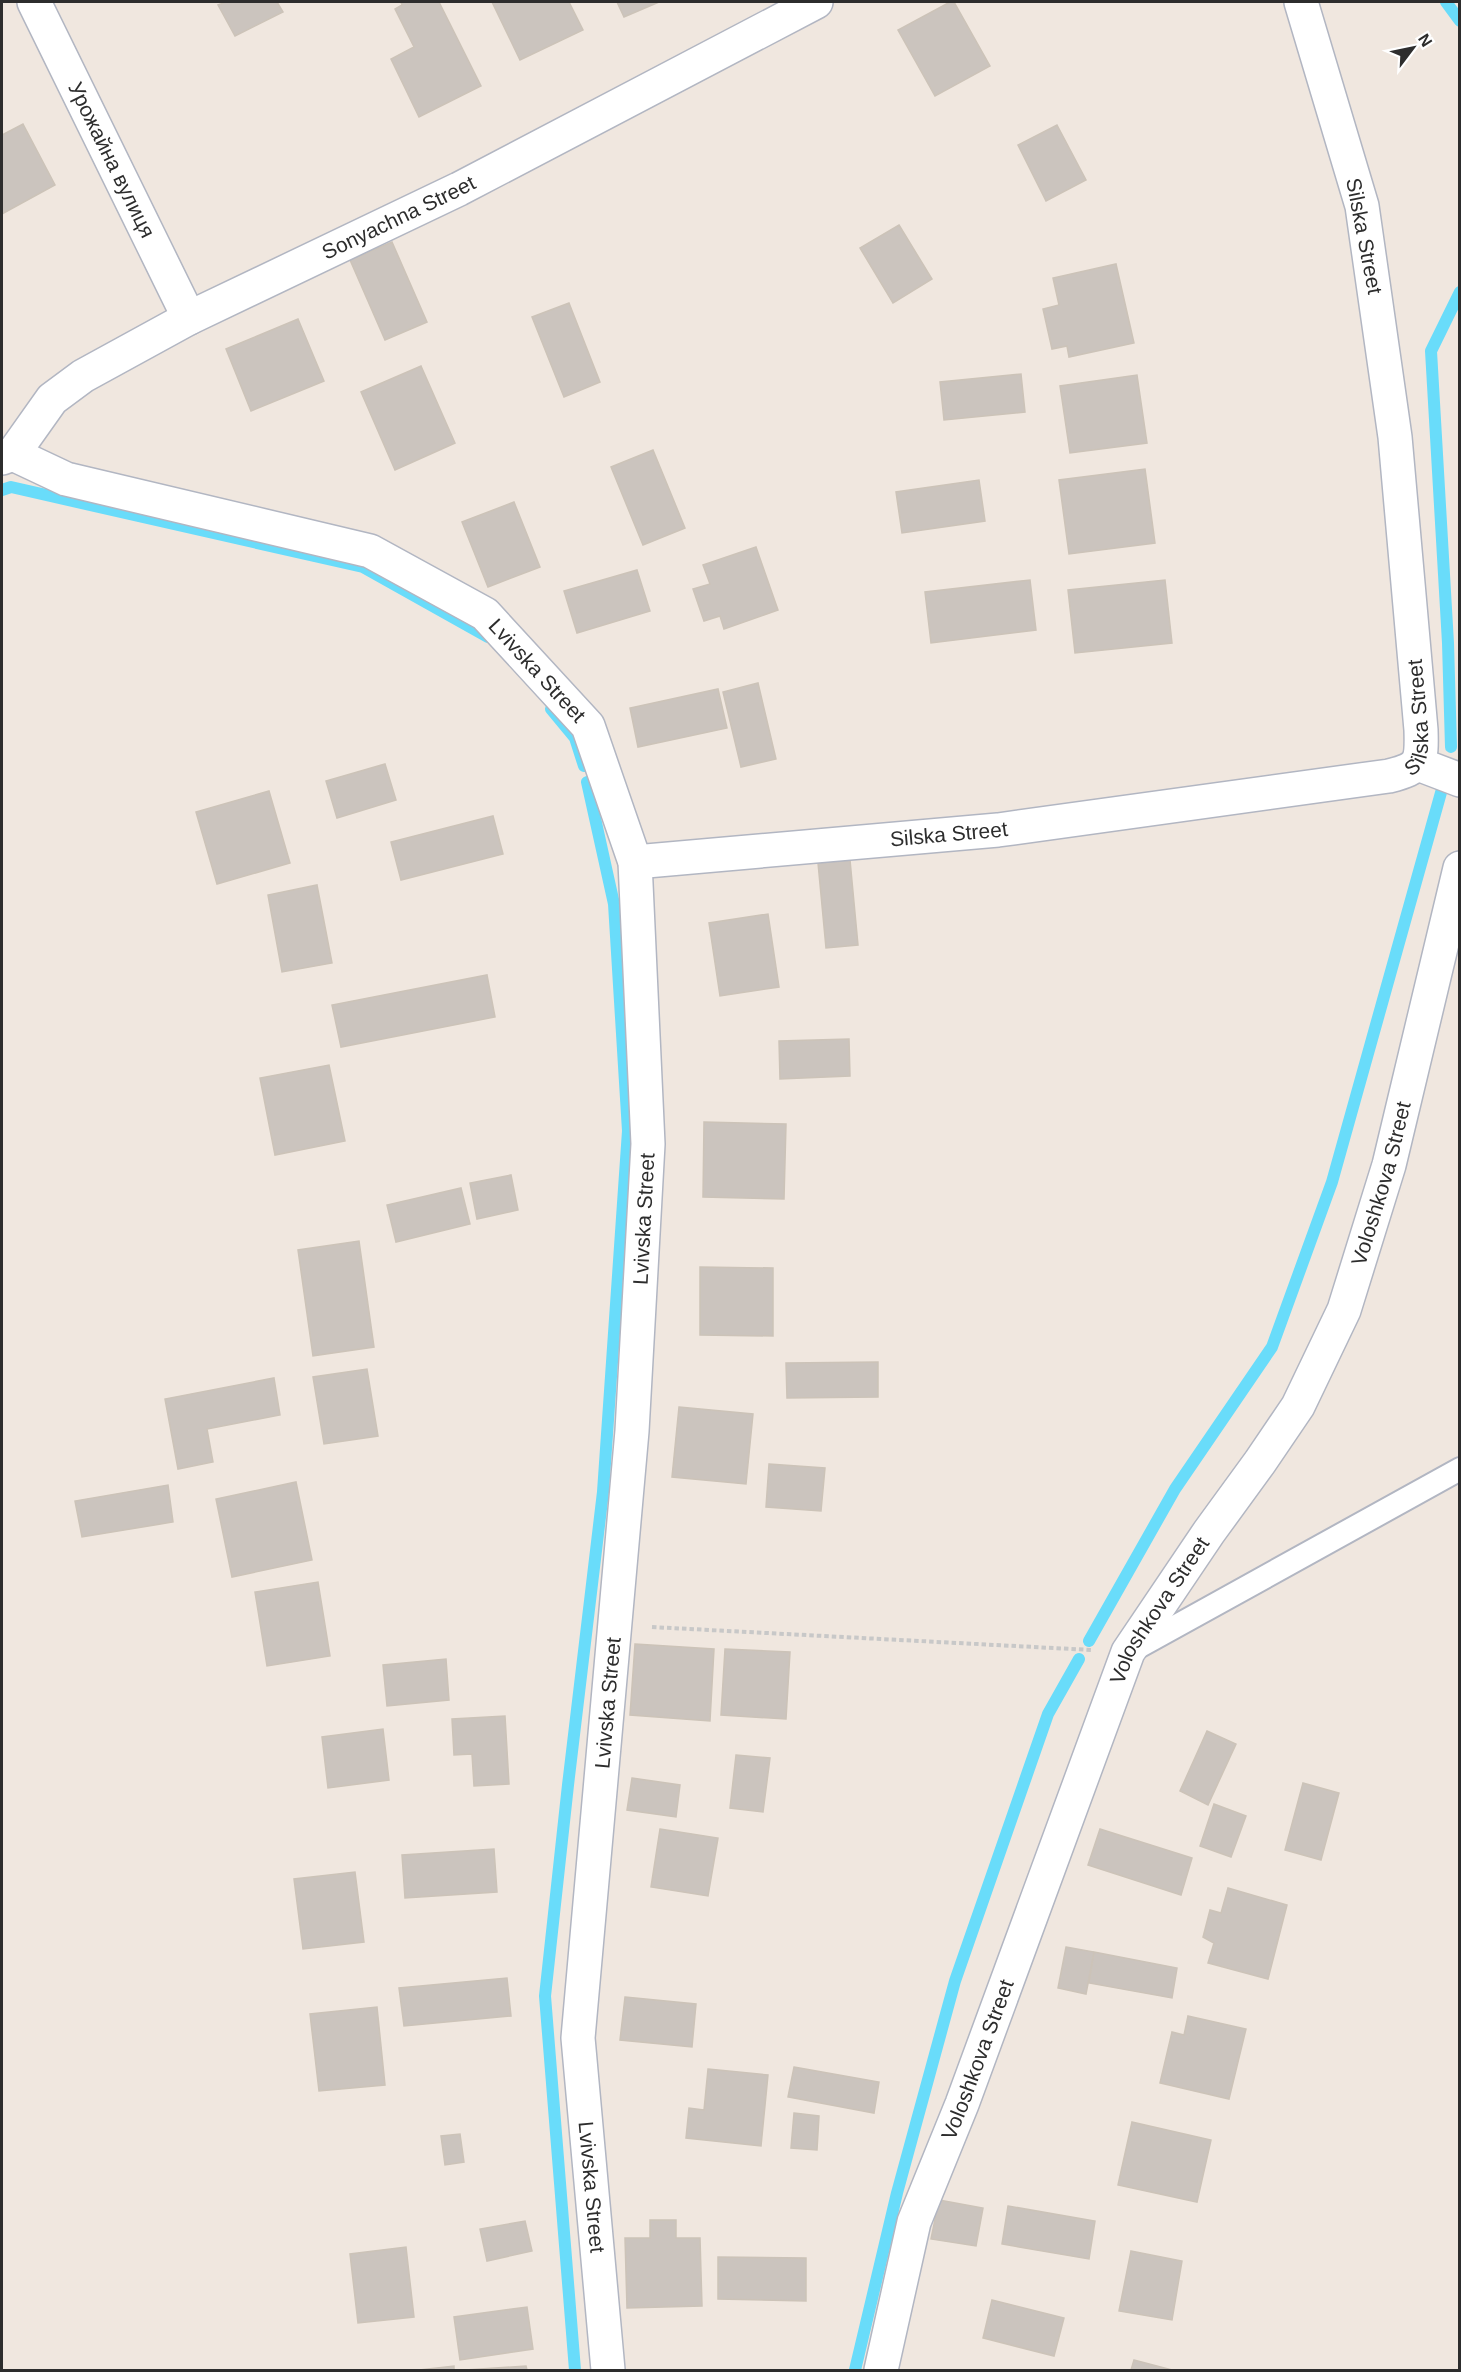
<svg xmlns="http://www.w3.org/2000/svg" width="1461" height="2372" font-family="Arial,sans-serif">
<style>
.lines{fill:none;stroke-linecap:round;stroke-linejoin:round}
.stream{stroke:#69dcfa;stroke-width:12}
.building{fill:#cbc4be;stroke:#ccc3b8;stroke-width:1.5}
.lane-casing{stroke:#b2b6c2;stroke-width:26}
.street-casing{stroke:#b2b6c2;stroke-width:36}
.path{stroke:#c8c8c8;stroke-width:4;stroke-dasharray:4.5 3;stroke-linecap:butt}
.lane{stroke:#fff;stroke-width:22}
.street{stroke:#fff;stroke-width:33}
.labels{text-anchor:middle;stroke-width:4.5;stroke-linejoin:round;paint-order:stroke}
.street-label{font-size:21px;fill:#2d2d2d;stroke:#fff}
</style>
<rect width="100%" height="100%" fill="#f0e7df"/>
<g class="lines">
<path class="stream" d="M1446,2L1460,21
M2,490L11,487L363,567L488,637
M551,709L575,738L584,766
M1451,747L1448,643L1431,351L1460,292
M1089,1641L1175,1489L1272,1347L1332,1182L1442,789
M575,2370L545,1996L568,1785L603,1492L628,1131L614,904L587,782
M855,2370L897,2193L955,1981L1048,1714L1079,1659"/>
</g>
<path class="building" d="M226,2H277L283,12L235,36L218,5Z
M401,2H439L481,86L419,117L391,59L414,47L395,9L402,5Z
M492,2H569L583,30L520,60Z
M617,2H659L624,17Z
M950,2H954L990,66L935,96L898,30Z
M23,124L55,185L2,214V135Z
M1057,125L1086,180L1046,201L1018,145Z
M899,225L932,279L893,303L860,248Z
M392,242L427,322L385,340L350,260Z
M1116,264L1134,343L1069,357L1067,346L1052,349L1043,309L1059,305L1053,278Z
M569,303L600,382L564,397L532,317Z
M298,319L324,381L251,411L226,349Z
M421,366L455,443L395,470L361,392Z
M1021,374L1025,412L944,420L940,382Z
M1137,375L1147,443L1070,453L1060,386Z
M653,450L685,528L643,545L611,467Z
M1145,469L1155,543L1069,554L1059,480Z
M979,480L985,521L902,533L896,492Z
M514,502L540,567L488,587L462,522Z
M756,547L778,610L724,629L720,616L704,621L693,589L710,584L703,565Z
M637,570L650,611L577,633L564,591Z
M1030,580L1036,630L931,643L925,592Z
M1165,580L1172,643L1075,653L1068,590Z
M758,683L776,759L741,767L723,692Z
M718,689L727,728L638,747L630,708Z
M385,764L396,800L337,818L326,781Z
M269,791L290,863L217,884L196,812Z
M493,816L503,854L401,880L391,842Z
M850,860L858,945L826,948L818,863Z
M317,885L332,963L282,972L268,895Z
M768,914L779,987L720,996L709,923Z
M487,975L495,1017L341,1047L332,1005Z
M849,1039L850,1076L780,1079L779,1041Z
M329,1065L345,1141L275,1155L260,1078Z
M704,1122L786,1124L784,1199L703,1197Z
M511,1175L518,1210L477,1219L470,1183Z
M461,1188L470,1224L396,1242L387,1205Z
M359,1241L374,1347L313,1356L298,1250Z
M700,1267L773,1268V1336L700,1335Z
M878,1362V1397L787,1398L786,1363Z
M367,1369L378,1436L324,1444L313,1377Z
M274,1378L280,1415L207,1429L213,1462L178,1469L165,1399Z
M679,1407L753,1414L746,1484L672,1477Z
M769,1464L825,1468L821,1511L766,1507Z
M296,1482L312,1560L232,1577L216,1499Z
M168,1485L173,1522L82,1537L75,1501Z
M318,1582L330,1656L267,1666L255,1592Z
M635,1644L714,1649L710,1721L630,1715Z
M725,1649L790,1652L786,1719L721,1715Z
M446,1659L449,1700L387,1706L383,1665Z
M505,1716L509,1784L474,1786L472,1754L454,1755L452,1719Z
M383,1729L389,1780L328,1788L322,1737Z
M1207,1731L1236,1744L1208,1805L1180,1791Z
M736,1755L770,1758L763,1812L730,1808Z
M632,1778L680,1785L676,1817L627,1810Z
M1303,1783L1339,1793L1321,1860L1285,1850Z
M1214,1804L1246,1816L1231,1857L1200,1846Z
M660,1829L718,1838L708,1896L651,1887Z
M1100,1829L1192,1858L1181,1895L1088,1865Z
M494,1849L497,1892L405,1898L402,1855Z
M355,1872L364,1942L303,1949L294,1879Z
M1228,1888L1287,1905L1268,1979L1208,1963L1214,1943L1203,1937L1210,1910L1221,1913Z
M1066,1947L1094,1952L1086,1994L1058,1988Z
M1094,1952L1177,1968L1172,1998L1089,1983Z
M507,1978L511,2016L404,2026L399,1988Z
M625,1997L696,2004L692,2047L620,2040Z
M377,2007L385,2085L319,2091L310,2014Z
M1188,2016L1246,2029L1229,2099L1160,2083L1172,2032L1184,2035Z
M794,2067L879,2082L874,2113L788,2097Z
M708,2069L768,2075L761,2146L686,2138L689,2108L704,2110Z
M794,2113L819,2116L817,2150L791,2148Z
M1132,2122L1211,2140L1197,2202L1118,2185Z
M460,2134L464,2162L445,2165L441,2136Z
M939,2200L983,2208L976,2246L931,2239Z
M1008,2206L1095,2221L1089,2259L1002,2244Z
M650,2220H676V2238H700L702,2306L627,2308L625,2238H650Z
M525,2221L532,2251L487,2261L480,2229Z
M406,2247L414,2317L358,2323L350,2254Z
M1131,2251L1182,2261L1172,2320L1119,2311Z
M718,2257L806,2258V2301L718,2299Z
M992,2300L1064,2318L1054,2356L983,2338Z
M527,2307L533,2349L460,2360L454,2317Z
M1134,2360L1172,2370H1131Z
M454,2366V2370H419Z
M526,2366L527,2370H465Z"/>
<g class="lines">
<g class="lane-casing">
<path id="lane" d="M1133,1650L1460,1469"/>
</g>
<g class="street-casing">
<g id="street">
<path id="s1" d="M34,2L189,318"/>
<path id="s2" d="M13,454L66,479L370,551L485,614L588,726L635,862L648,1144L632,1431L578,2038L608,2370"/>
<path id="s3" d="M2,458L13,454L52,399L83,376L189,318L459,189L816,2"/>
<path d="M1418,764L1460,780"/>
<path id="s4" d="M635,862L998,830L1389,776C1421,768 1422,762 1421,730L1395,437L1362,206L1301,2"/>
<path id="s5" d="M881,2370L914,2222L962,2104L1128,1652L1209,1532L1260,1462L1298,1406L1344,1310L1389,1165L1460,868"/>
</g>
</g>
<path class="path" d="M652,1627L1091,1650"/>
<use href="#lane" class="lane"/>
<use href="#street" class="street"/>
</g>
<g class="labels">
<g class="street-label">
<text dy="7" stroke="none"><textPath href="#s1" startOffset="176">Урожайна вулиця</textPath></text>
<text dy="7" stroke="none"><textPath href="#s3" startOffset="471">Sonyachna Street</textPath></text>
<text transform="translate(1364 236) rotate(79)" y="7">Silska Street</text>
<text dy="7" stroke="none"><textPath href="#s2" startOffset="579">Lvivska Street</textPath></text>
<text dy="7" stroke="none"><textPath href="#s4" startOffset="836">Silska Street</textPath></text>
<text dy="7" stroke="none"><textPath href="#s4" startOffset="315">Silska Street</textPath></text>
<text dy="7" stroke="none"><textPath href="#s5" startOffset="1298">Voloshkova Street</textPath></text>
<text transform="translate(644 1219) rotate(-87)" y="7">Lvivska Street</text>
<text dy="7" stroke="none"><textPath href="#s5" startOffset="812">Voloshkova Street</textPath></text>
<text transform="translate(608 1703) rotate(-85)" y="7">Lvivska Street</text>
<text dy="7" stroke="none"><textPath href="#s5" startOffset="326">Voloshkova Street</textPath></text>
<text dy="7" stroke="none"><textPath href="#s2" startOffset="2127">Lvivska Street</textPath></text>
</g>
</g>
<rect width="1461" height="2372" fill="none" stroke="#2d2d2d" stroke-width="6"/>
<g transform="translate(1413 48) rotate(58)" stroke="#ffffff" stroke-width="4.5" paint-order="stroke">
<path d="M0-4.5L10 22L0 15L-10 22Z" fill="#2d2d2d"/>
<text y="-9" font-size="16" font-weight="bold" text-anchor="middle" fill="#2d2d2d">N</text>
</g>
</svg>
